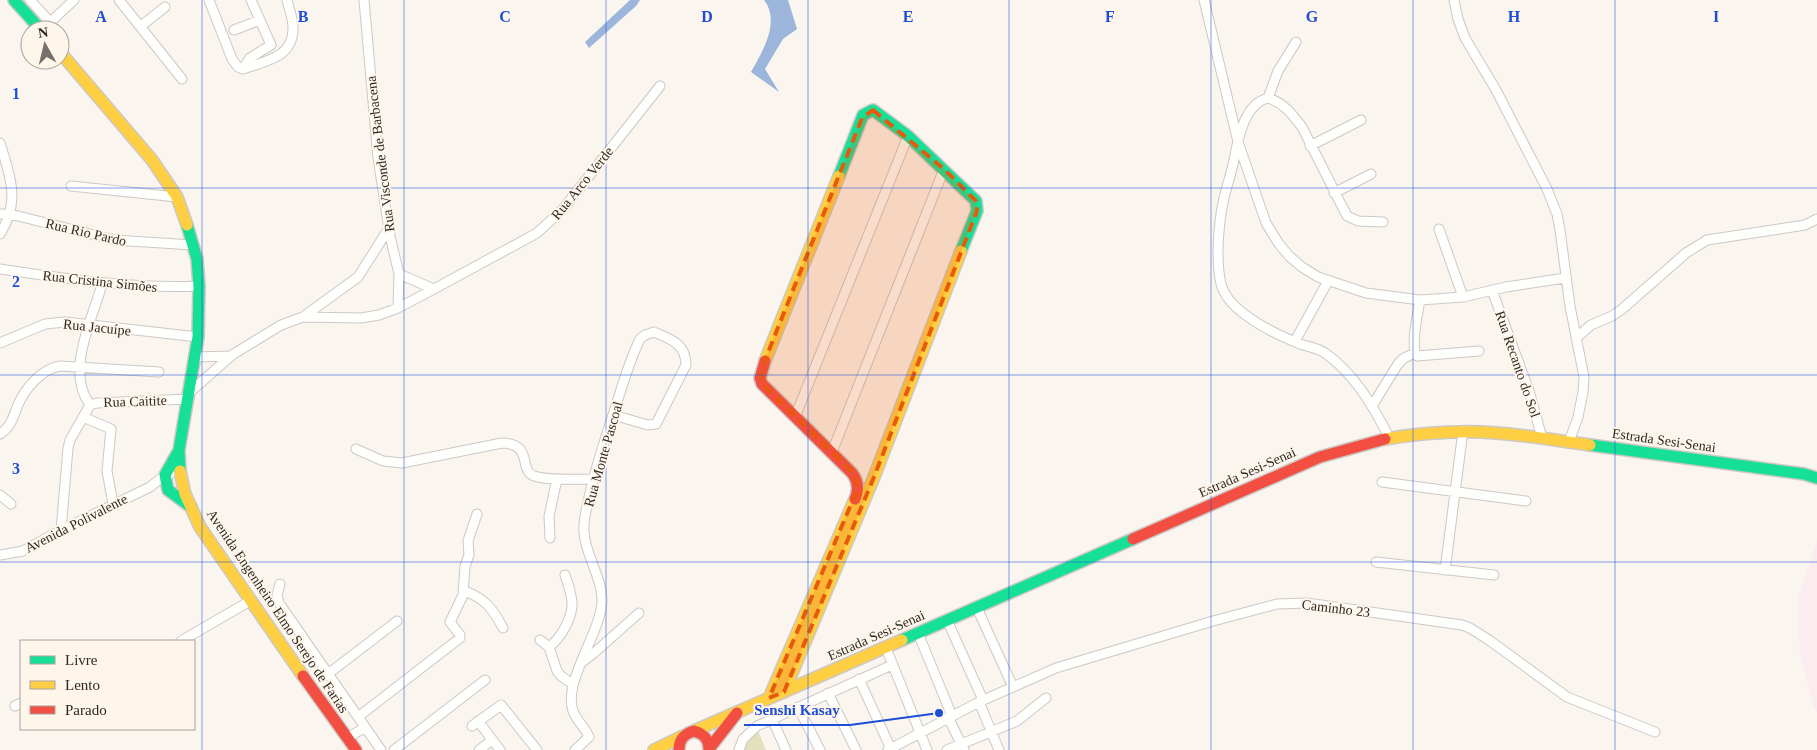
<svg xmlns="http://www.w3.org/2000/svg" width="1817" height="750" font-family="Georgia,serif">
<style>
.education{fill:#fbecf0}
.green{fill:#e1e1be}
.water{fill:#9bb5db}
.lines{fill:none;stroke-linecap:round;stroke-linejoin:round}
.street-casing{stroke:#cdc8c4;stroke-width:11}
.fast-casing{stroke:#cdc8c4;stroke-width:14}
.slow-casing{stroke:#cdc8c4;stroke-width:14}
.jam-casing{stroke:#cdc8c4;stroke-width:14}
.street{stroke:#fefefd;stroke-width:9}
.fast{stroke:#16e098;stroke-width:11}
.slow{stroke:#ffcf43;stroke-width:11}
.jam{stroke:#f24e42;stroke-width:11}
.marked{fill:#e8590c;fill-opacity:0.2;stroke:#e8590c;stroke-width:4;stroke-dasharray:10 6;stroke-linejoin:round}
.grid{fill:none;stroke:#1d4ed8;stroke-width:1;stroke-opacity:0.55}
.labels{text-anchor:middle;stroke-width:4;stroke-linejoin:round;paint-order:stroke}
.street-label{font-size:14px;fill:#2d2924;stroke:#fef5eb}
.grid-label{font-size:16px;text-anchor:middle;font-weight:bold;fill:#1d4ed8;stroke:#fef5eb;stroke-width:4;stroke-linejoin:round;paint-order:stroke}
.leader{fill:none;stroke:#1d4ed8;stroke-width:2}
.callout-dot{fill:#1d4ed8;stroke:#fef5eb;stroke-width:2}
.callout-label{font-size:15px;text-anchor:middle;font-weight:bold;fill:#1d4ed8;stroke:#fef5eb;stroke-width:4;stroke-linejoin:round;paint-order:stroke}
</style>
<rect width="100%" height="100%" fill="#faf5ef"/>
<path class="education" d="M1817,542V712L1814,708L1800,655L1798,598Z"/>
<path class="green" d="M758,731L766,750H742L746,742Z"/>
<path class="water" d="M630,0H640L636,6L589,48L585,42Z
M764,0H788L797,29L783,39L765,69L779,92L751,72C762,52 781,22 764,0Z"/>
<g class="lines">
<g class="street-casing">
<path id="street" d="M30,0L50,22
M119,0L182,79
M209,0L232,59L238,67L243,69C265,61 294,58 293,27C293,18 289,9 287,0
M364,0L378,158L390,236L399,274L398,308
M1204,0L1238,142L1266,223L1279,244L1289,256L1302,267L1318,277L1366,293L1420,300L1463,297L1506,287L1565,278
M1454,0L1458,19L1465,38L1496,90L1547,189L1557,214L1560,230L1570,306L1584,377L1583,392L1578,417L1569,442
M141,26L165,7
M42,30L74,0
M234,30L260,20
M1296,42L1278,71L1268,98C1244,104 1238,139 1234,160C1232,170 1229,180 1226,190C1219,215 1215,257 1221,284C1228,312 1275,334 1300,344C1309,347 1318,348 1325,353C1354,373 1373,406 1389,437
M243,69L250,58L271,45L251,0
M1268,98C1284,103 1292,114 1302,127L1347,216L1358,221L1383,222
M0,143C10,176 21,201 0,234
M1310,146L1361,120
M71,186L177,197
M1334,193L1371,174
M0,214H10L114,240L193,245
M1439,229L1463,297
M0,269C67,279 132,289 199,286
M399,274L434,289
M1492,290L1529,391L1542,438
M1420,300C1418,313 1410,346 1417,356L1479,351
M303,317L358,277L389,228
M1576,338L1591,325L1612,316L1621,310L1686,253L1707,240L1805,225L1817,219
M1295,341L1328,281
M0,343L45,324L65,322L198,337
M195,357L231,356
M190,392L232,355L281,325L303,317L361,318L379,315L398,308L434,289L537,233L563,209L660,86
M90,405C65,371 92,321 102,284
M90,405L97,403L188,399
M1372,406L1398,364L1404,358L1415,353
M83,417L111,429L107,471L113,504
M795,417L908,136
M0,434C11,427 13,417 18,405C25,388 42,369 60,366L159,372
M356,449L383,461L402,463L502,443C534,444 518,470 534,476C549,481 577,479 593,479
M832,452L944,169
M1382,482L1526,501
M0,495L11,504
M61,530L68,448L70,440L90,405
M550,538L549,516L557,479
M0,555L23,551L61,530L150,487L165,475L170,474
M1376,562L1494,575
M1445,570L1463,431
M280,584L277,595L279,603L381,750
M464,591C485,598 493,609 503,628
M977,608L1013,687
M947,620L983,700
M918,633L952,716
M540,640L549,647L557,671L561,676L573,684
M181,641L250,601
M549,647C561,638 573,617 572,602C571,592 568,584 565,575
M886,648L927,750
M582,662L594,653L639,613
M328,674L397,621
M859,679L891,749
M828,693L856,750
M979,702L999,750
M15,706L21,703
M798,707L820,750
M358,717L460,638V635L450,622L463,595L465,566L469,555L468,541L477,514
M948,717L964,750
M772,719L786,750
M478,721L500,750
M472,726L501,705L537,750
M348,738L365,727
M394,750L485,680
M479,750L492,740
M575,750L589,737C585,727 576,720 573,711C563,681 600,634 602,602C603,579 585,555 584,532C583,522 586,511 588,502C594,473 603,445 612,418C621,391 628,363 640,339L645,335L654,332C671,339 686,344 686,365L656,424L648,425L613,415
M739,750L743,739L757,726L892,665
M888,750L979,702L1056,668L1213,621L1277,604L1307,603L1462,625L1470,628L1489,640L1567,697L1655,732
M947,750L1017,721L1046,698"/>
</g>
<g class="fast-casing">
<path id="fast" d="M14,0L41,30
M839,176L863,115L873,110L908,136L976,201L977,211L961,251
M1590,445L1804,474L1817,478
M178,452L165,475L168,490L191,507
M180,471L179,450L198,337L199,286L197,259L187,225
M902,640L1133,539"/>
</g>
<g class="slow-casing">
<path id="slow" d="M60,52L152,160L177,197L187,225
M765,361L839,176
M1385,439C1422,433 1459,430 1496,433C1527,435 1559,441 1590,445
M180,471L185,494L200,527L303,676
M784,692L874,477L961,251
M769,698L855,499
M694,731L902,640
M654,750L683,736"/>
</g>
<g class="jam-casing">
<path id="jam" d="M765,361L760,378L762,384L852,473C858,481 859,490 855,499
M1133,539L1320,457L1385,439
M303,676L356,750
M709,749L737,713
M679,750C679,739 684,734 694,731C704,734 709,739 709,750"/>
</g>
<use href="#street" class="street"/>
<use href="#fast" class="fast"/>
<use href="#slow" class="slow"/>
<use href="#jam" class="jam"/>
</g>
<path class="marked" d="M873,110L944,169L976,201L977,211L874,477L784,692L769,698L858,488L850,470L762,384L761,370L862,118Z"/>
<path class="grid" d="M202,0V750M404,0V750M606,0V750M808,0V750M1009,0V750M1211,0V750M1413,0V750M1615,0V750M0,188H1817M0,375H1817M0,562H1817"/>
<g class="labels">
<g class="street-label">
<text transform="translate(380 154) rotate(-97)" y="5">Rua Visconde de Barbacena</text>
<text transform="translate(582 183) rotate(-51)" y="5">Rua Arco Verde</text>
<text transform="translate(86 232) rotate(13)" y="5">Rua Rio Pardo</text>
<text transform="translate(100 281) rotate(6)" y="5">Rua Cristina Simões</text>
<text transform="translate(97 327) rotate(6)" y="5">Rua Jacuípe</text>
<text transform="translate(1518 364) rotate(71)" y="5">Rua Recanto do Sol</text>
<text transform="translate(135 401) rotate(-2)" y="5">Rua Caitite</text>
<text transform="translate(1664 440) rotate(8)" y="5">Estrada Sesi-Senai</text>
<text transform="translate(603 454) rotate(-74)" y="5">Rua Monte Pascoal</text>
<text transform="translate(1247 472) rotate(-24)" y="5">Estrada Sesi-Senai</text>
<text transform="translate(76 523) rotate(-27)" y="5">Avenida Polivalente</text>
<text transform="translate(1336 608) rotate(7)" y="5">Caminho 23</text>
<text transform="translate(278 611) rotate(56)" y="5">Avenida Engenheiro Elmo Serejo de Farias</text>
<text transform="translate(876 635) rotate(-24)" y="5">Estrada Sesi-Senai</text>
</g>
</g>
<g class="grid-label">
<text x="101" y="22">A</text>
<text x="303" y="22">B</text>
<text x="505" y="22">C</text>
<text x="707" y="22">D</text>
<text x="908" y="22">E</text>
<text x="1110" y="22">F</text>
<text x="1312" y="22">G</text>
<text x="1514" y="22">H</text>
<text x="1716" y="22">I</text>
<text x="16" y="99">1</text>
<text x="16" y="287">2</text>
<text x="16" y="474">3</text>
</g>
<path class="leader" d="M939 713L850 725H744"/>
<circle class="callout-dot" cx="939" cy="713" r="5"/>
<g class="callout-label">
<text x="797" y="715">Senshi Kasay</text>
</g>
<rect x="20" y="640" width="175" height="90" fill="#fef5eb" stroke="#aaa39b"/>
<rect x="30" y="656" width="25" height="8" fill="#16e098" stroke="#aaa39b"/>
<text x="65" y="665" font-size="15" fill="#2d2924">Livre</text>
<rect x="30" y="681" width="25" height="8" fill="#ffcf43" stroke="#aaa39b"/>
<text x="65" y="690" font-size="15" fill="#2d2924">Lento</text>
<rect x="30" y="706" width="25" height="8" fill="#f24e42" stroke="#aaa39b"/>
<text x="65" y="715" font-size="15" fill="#2d2924">Parado</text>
<g transform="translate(45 45) rotate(352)"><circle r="24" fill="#fef5eb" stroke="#aaa39b"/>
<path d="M0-4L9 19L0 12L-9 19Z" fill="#75706b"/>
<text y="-8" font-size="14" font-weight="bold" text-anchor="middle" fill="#2d2924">N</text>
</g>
</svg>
